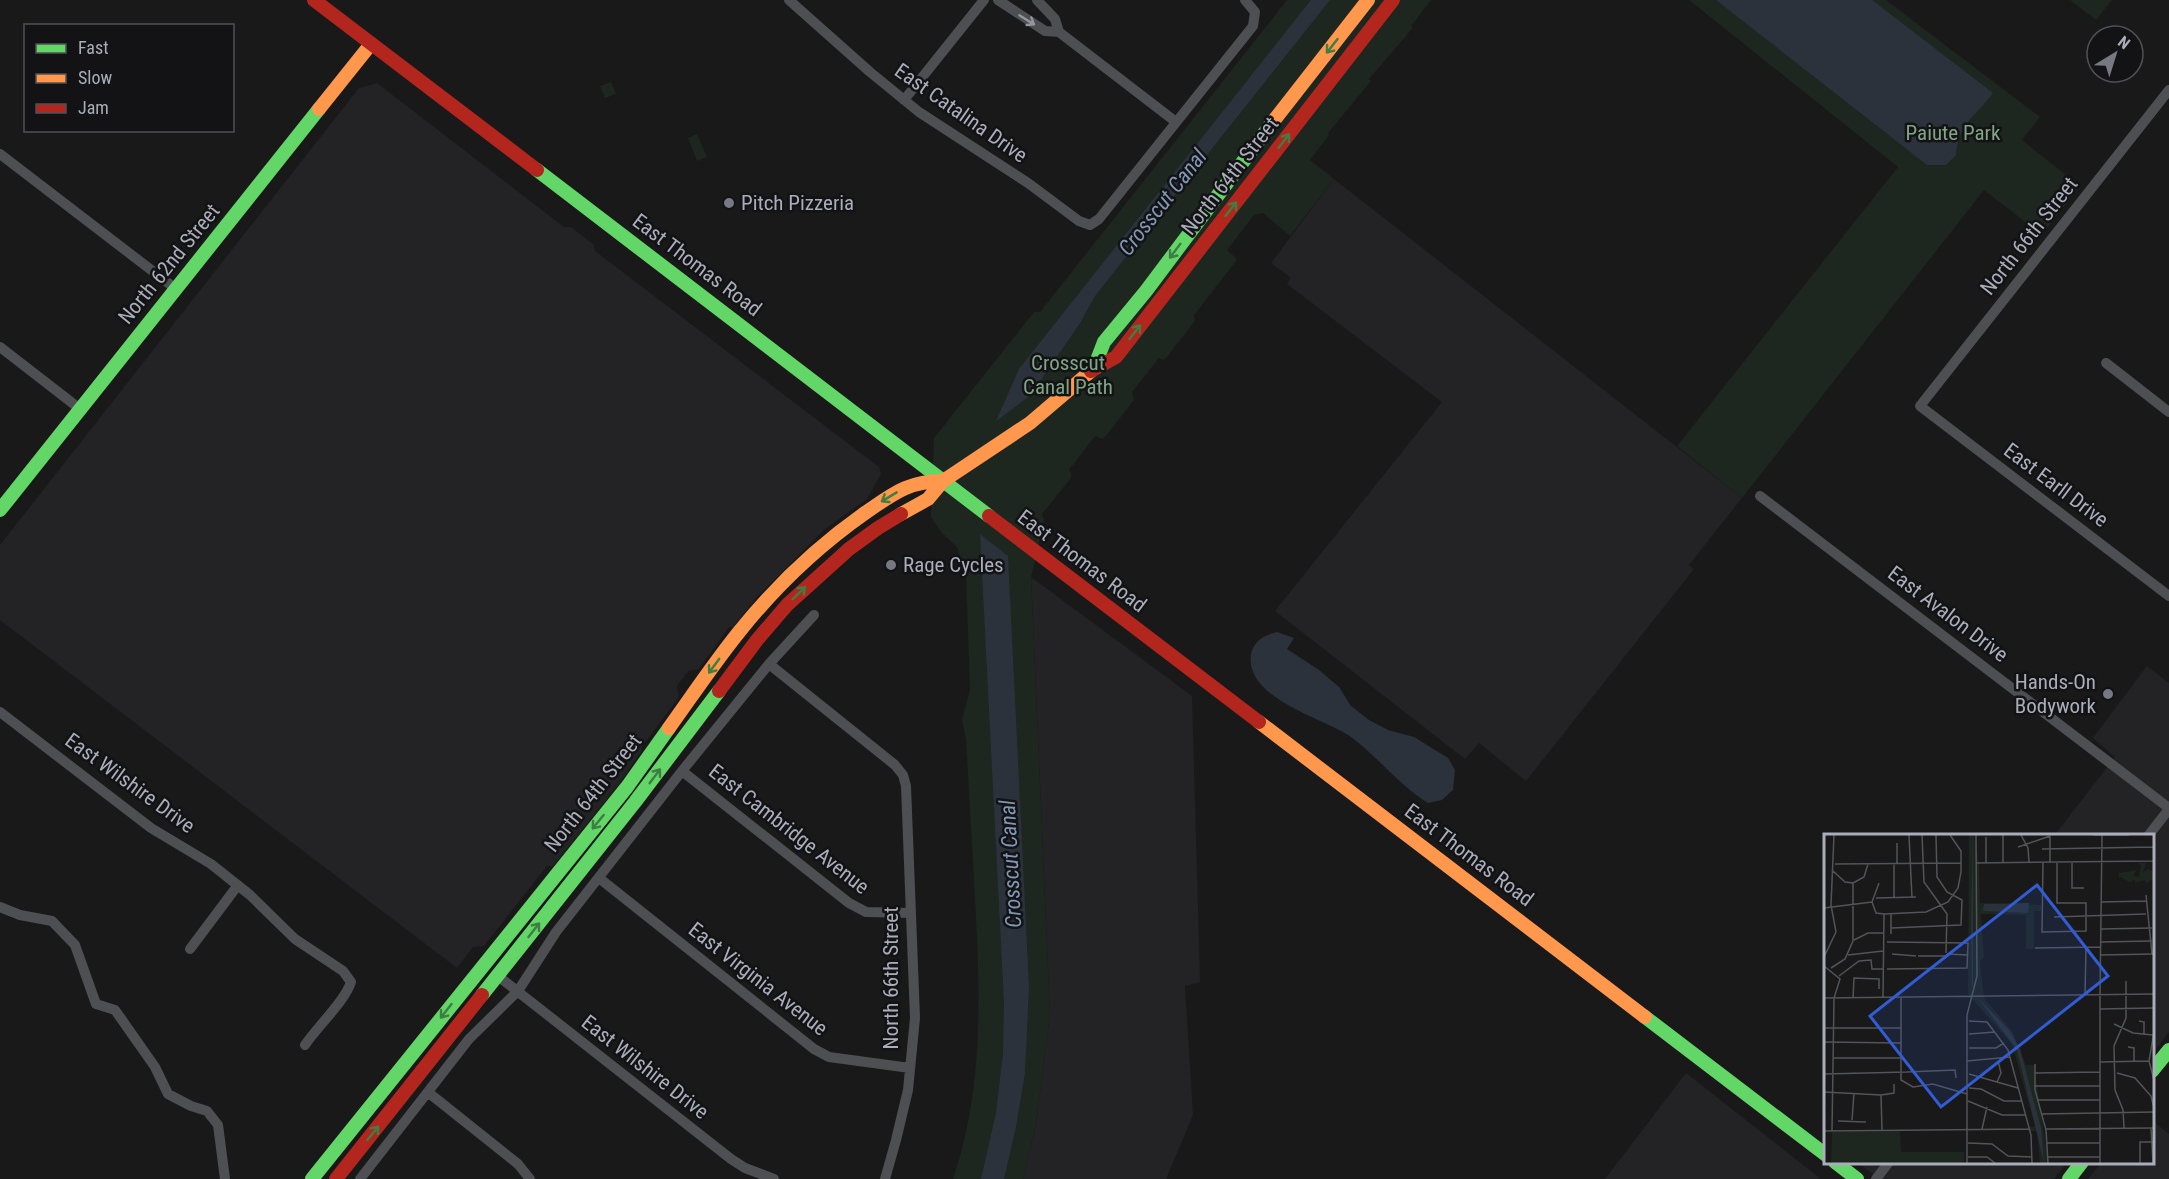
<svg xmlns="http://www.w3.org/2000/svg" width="2169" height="1179" font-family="'Roboto Condensed',sans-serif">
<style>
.built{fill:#232325}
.green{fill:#1e2620}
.water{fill:#2b323b}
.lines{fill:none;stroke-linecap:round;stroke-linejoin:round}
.street{stroke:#4e4f53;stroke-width:10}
.fast{stroke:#63d668;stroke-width:14}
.slow{stroke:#ff974d;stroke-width:14}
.jam{stroke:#b3261e;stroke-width:14}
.oneway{stroke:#9396a0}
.oneway2{stroke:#3f7e43}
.poi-dot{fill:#777982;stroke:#131315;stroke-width:2}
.labels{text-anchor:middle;stroke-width:5;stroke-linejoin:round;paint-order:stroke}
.street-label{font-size:21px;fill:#aaadba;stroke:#131315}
.park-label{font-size:21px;fill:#80a585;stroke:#131315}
.poi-label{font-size:21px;fill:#aaadba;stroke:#131315;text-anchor:start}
.water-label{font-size:22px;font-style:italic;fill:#8098b6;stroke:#131315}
.inset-road{fill:none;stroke:#535459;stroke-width:1.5}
.view{fill:#325cd4;fill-opacity:0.15;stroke:#325cd4;stroke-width:3}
.inset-edge{fill:none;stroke:#aaadba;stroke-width:3}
</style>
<rect width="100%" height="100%" fill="#191919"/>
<path class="built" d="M377,83L564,227H571L594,245L595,251L879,467L881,474L867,499L825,529L756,598L733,627H729L699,669L688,671L677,686L679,697L641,748L642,751L618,785L553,866H547L484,946L473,947L457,968L0,620V545L359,88Z
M1334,179L1742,498L1689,565L1694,569L1526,781L1479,743L1465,759L1275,611L1442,402L1287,284L1291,278L1271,263Z
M1031,577L1192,696L1200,982L1185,986L1193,1115L1166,1179H1023L1036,1124L1050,1014Z
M2147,666L2169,683V1032L2153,1053L2152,836H2054L2115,757L2093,738Z
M1686,1073L1821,1179H1605Z
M2153,1121L2169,1134V1179H2088L2101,1163L2152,1162Z
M1858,1163H2067L2054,1179H1880Z"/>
<path class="green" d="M1287,0H1431L1411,26L1413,28L1369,79L1371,81L1328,133L1329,135L1310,160L1334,179L1290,236L1263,213L1254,215L1227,250L1236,258V261L1194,315L1195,321L1166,358L1163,360L1159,358L1132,392L1134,400L1106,436L1102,439L1095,436L1069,470L1071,473V478L1042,514L1044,520L1031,577L1050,1014L1036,1124L1023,1179H953C984,1090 980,991 975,898C972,845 969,792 966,739L962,720L970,690L966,575L957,547L941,532L931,517L934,438L1034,312H1040Z
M1689,0H1886L2040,117L2022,140L2080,186L2042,235L1984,190L1742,498L1677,446L1898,167Z
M2070,0H2112L2096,20Z
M611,82L616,94L605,98L600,86Z
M697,134L707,157L697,161L688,138Z"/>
<path class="water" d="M1311,0H1330L1095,296L1080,323L1039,383L1035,392L996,421L1019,369Z
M1716,0H1872L1993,93C1975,118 1959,121 1956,155L1946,165H1927Z
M980,534L1008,556L1029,987L1025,1073L1016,1127L1004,1179H981L996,1113L1003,1053L1004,1002Z
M1277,632L1294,638L1287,649L1319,670L1339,687L1351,706L1369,720L1388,730L1414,737L1448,758L1455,770L1453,790L1442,800L1428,803C1399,785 1378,757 1351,737C1324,718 1244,699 1251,654C1254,640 1265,635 1277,632Z"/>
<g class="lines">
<path class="street" d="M789,0L870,72L919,112L1028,183L1079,221L1090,225L1099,219L1253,26L1255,12L1245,0
M998,0L1045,31L1059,32
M1037,0L1055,19L1059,32L1176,122
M2169,90L1920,406L2169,596
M904,100L984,0
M0,154L176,289
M0,347L80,409
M2106,363L2169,412
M1760,496L2169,808
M769,664L895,765L903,775L906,786L915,1018L908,1090L896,1140L885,1179
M0,712L151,828L211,864L250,895L295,939L343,971L351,982C345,1001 317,1027 305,1045
M682,771L849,903L866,912L911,913
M2148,836L2169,809
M599,878L814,1049L829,1057L910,1068
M0,907L20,915L52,921L75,945L96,1004L115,1010L155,1067L168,1094L191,1106L207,1111L218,1125L225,1179
M190,949L238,885
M498,976L731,1159L745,1168L774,1179
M429,1093L518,1164L530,1179
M360,1179L469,1039L518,991L556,932L682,771L769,664L814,615
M1876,1179L1889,1162"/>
<path class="fast" d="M537,170L989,516
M1094,368L1104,342L1146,291L1272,123
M0,510L319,109
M482,995L635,802L719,691
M1645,1017L1826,1155
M2152,1071L2169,1050
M1835,1162L1857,1179
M312,1179L627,787L669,728
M2069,1179L2082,1162"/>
<path class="slow" d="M319,109L371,44
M1272,123L1368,0
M901,514L928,499L943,481L1030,423L1091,371
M1259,722L1645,1017
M669,728C692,696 714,663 739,632C775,587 818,546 865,513C893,494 908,481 943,481"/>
<path class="jam" d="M314,0L537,170
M1091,371L1116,357L1393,0
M989,516L1259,722
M719,691L757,640L787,605L849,549L878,528L901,514
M336,1179L482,995"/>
</g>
<defs><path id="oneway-shaft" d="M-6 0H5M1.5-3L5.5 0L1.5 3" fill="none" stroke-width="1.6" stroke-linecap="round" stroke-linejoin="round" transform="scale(1.5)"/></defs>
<use class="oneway" href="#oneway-shaft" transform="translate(1027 20) rotate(32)"/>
<g class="oneway2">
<use href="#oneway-shaft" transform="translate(1332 46) rotate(128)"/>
<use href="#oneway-shaft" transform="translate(1284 141) rotate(-52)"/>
<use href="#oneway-shaft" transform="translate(1231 209) rotate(-52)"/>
<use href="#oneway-shaft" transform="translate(1175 251) rotate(127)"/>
<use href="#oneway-shaft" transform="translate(1135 332) rotate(-52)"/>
<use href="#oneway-shaft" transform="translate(889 497) rotate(149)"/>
<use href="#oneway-shaft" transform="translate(799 593) rotate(-44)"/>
<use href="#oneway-shaft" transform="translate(714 666) rotate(126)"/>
<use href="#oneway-shaft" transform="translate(655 776) rotate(-53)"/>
<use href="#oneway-shaft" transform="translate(598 822) rotate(129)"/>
<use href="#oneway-shaft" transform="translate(534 930) rotate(-52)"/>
<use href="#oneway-shaft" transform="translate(446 1011) rotate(128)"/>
<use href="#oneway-shaft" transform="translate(373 1133) rotate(-51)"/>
</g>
<g class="poi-dot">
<circle cx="729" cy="203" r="6"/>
<circle cx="891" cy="565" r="6"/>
<circle cx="2108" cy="694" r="6"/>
</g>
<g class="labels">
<g class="street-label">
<text transform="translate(961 113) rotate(35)" y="7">East Catalina Drive</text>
<text transform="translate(1230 176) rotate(-52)" y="7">North 64th Street</text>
<text transform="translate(2029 236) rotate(-52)" y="7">North 66th Street</text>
<text transform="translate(169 264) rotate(-51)" y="7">North 62nd Street</text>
<text transform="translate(697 265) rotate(37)" y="7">East Thomas Road</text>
<text transform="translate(2056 485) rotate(37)" y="7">East Earll Drive</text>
<text transform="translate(1082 561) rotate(37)" y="7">East Thomas Road</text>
<text transform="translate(1948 614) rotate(37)" y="7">East Avalon Drive</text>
<text transform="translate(130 783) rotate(36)" y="7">East Wilshire Drive</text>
<text transform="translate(593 793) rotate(-52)" y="7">North 64th Street</text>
<text transform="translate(789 829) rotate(38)" y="7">East Cambridge Avenue</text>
<text transform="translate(1469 855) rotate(37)" y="7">East Thomas Road</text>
<text transform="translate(891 978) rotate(-90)" y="7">North 66th Street</text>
<text transform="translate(758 979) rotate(38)" y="7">East Virginia Avenue</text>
<text transform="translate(645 1067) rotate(38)" y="7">East Wilshire Drive</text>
</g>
<g class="park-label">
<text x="1953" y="140">Paiute Park</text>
<text x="1068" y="370">Crosscut<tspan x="1068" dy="24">Canal Path</tspan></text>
</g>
<g class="poi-label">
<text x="741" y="210">Pitch Pizzeria</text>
<text x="903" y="572">Rage Cycles</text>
<text x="2096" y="689" text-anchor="end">Hands-On<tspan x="2096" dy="24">Bodywork</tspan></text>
</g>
<g class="water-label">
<text transform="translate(1162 202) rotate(-52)" y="8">Crosscut Canal</text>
<text transform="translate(1010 864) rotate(-93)" y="8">Crosscut Canal</text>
</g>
</g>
<g transform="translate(1824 834)">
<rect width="330" height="330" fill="#191919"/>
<path d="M145,1H150L155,30L156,69L217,71V77H210V115H202V81L157,80L160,123L156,127L160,164L188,197L202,231H210L224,329H216L213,297H206L205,293L211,292L188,210L144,160ZM313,29H322L319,38L324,35L330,38V44L322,50L321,46L311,49V46L305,48L296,43L295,46V36L296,39L312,36L310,42L315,43L317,31ZM76,297L77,318H140V329H7L8,298Z" fill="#1e2620"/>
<path d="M149,1V150L148,154L147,87ZM205,69L204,79L159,77L160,70ZM154,164L185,196L196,215L217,294L220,329L193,216Z" fill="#2b323b"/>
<path class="inset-road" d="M85,1L88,64M98,1L100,48L123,80L122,119M179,1V29M197,1L204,14L205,28M269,1H305M330,1V27M162,3V29M194,13L226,2M218,15L330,13M219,28L218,98L262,97V69H233V28M226,28V2M248,28V54H260M152,29L330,27M11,30L137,29M73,30V9M9,37L21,48L29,49M29,49L40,43L44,30M322,61L328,120M52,64L92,63M70,64V30M48,68L52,79L60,80L102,78L124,68L134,54L137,38V17L126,1M48,68L55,49M277,68L322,67M0,74L48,68M0,83V104M230,83L322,80M67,94L137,91L138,66L123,58L113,43L112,1M277,95L328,94M67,100V80M30,106L44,99H59M276,108L328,107M211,114L276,113M68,120L92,122M123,120L144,121M24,121L59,117M276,121L330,120M94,122H121M0,123L12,98L7,71L10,1M0,132L16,145L10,164L8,297M7,134L21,125L29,107V49M63,135L143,134L144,109L63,108M15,142L35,127L47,126L48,135H59M261,161L262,114M276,161L278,1M59,163L60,80M77,163V246L89,253L109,250L143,260M0,164L330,160M29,164L30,144L55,145V155M276,175L330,174M145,187L163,188L184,216L207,301L208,329M315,187L320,188V201M290,190L309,199L329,201M0,194H77M330,198L325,227L330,246M145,200L171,198M0,208L77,209M304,213L310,214V227M145,214H172L180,209M9,224H77M143,227L186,223M276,228L325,227M211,230V256L222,296L224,329M83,238L131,236L132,244M211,239L276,238M293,239L311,244L327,262L330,274M0,240L83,238M145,240L194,254M173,248L177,239L174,227M210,252H276M145,254L157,255L180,267H198M0,258L57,261L70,259V250M57,261L58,296M213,266H276M144,267L178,281H202M217,280L330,278M28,286L30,259M14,287L42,288M300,294L299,276L291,256L290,212L302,184V147M327,294L329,329M158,295L163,273M222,295L330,294M0,297L205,295M144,309L168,310L184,322L208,323M223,309H276M144,323H163L171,329M223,323H276M143,329V181L153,142L152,1M276,329V161M316,329V308H329"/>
<path class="view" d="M213,51L284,142L117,273L46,182Z"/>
<rect width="330" height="330" class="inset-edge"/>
</g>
<rect x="24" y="24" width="210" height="108" fill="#131315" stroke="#4f5157" stroke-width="1.5"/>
<rect x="36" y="44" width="30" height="9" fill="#63d668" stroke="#4f5157" stroke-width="1.5"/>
<text x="78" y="54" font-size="18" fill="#aaadba">Fast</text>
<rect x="36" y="74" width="30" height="9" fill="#ff974d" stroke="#4f5157" stroke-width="1.5"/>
<text x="78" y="84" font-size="18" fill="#aaadba">Slow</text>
<rect x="36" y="104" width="30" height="9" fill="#b3261e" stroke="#4f5157" stroke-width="1.5"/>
<text x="78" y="114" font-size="18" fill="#aaadba">Jam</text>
<g transform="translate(2115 54) rotate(38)"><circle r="28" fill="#131315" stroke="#4f5157" stroke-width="1.5"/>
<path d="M0-4.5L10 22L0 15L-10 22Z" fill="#777982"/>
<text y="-9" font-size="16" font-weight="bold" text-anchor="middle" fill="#aaadba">N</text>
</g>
</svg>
